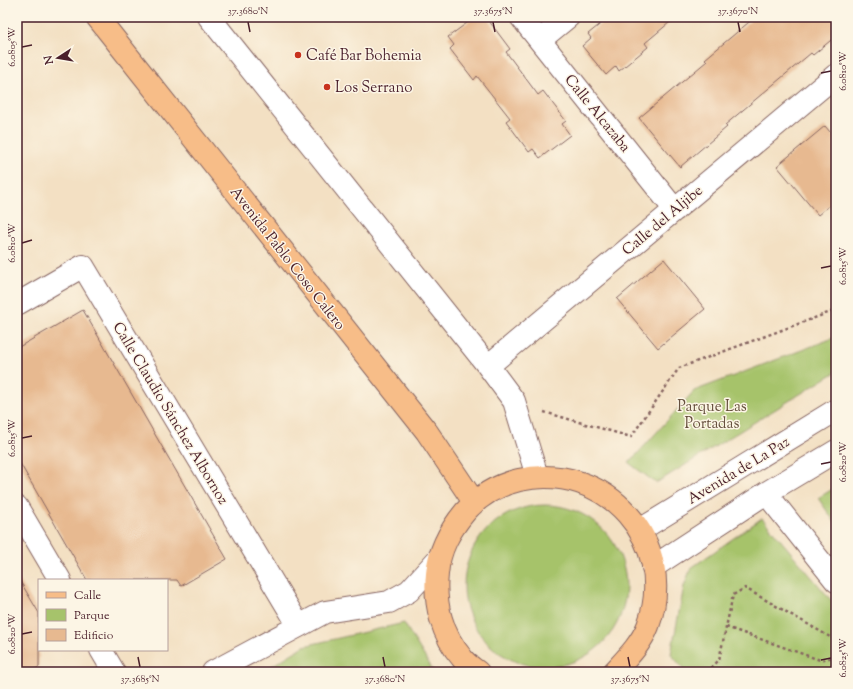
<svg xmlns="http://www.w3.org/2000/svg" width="853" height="689" font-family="'Sorts Mill Goudy',serif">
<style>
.green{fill:#a6c36b;stroke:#78714b}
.building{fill:#e7b990}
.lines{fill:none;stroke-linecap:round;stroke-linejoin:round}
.minor-casing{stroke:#856360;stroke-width:24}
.major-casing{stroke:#856360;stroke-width:24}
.path{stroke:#856360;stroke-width:2.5;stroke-dasharray:3 3;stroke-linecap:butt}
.minor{stroke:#fff;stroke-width:22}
.major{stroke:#f7bd88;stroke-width:22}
.ticks{fill:none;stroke:#4a1f2b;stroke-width:1.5}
.poi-dot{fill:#c8321e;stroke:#fcf5e5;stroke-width:1.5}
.labels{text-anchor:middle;stroke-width:3;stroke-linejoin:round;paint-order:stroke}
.poi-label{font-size:15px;fill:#4a1f2b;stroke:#fcf5e5;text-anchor:start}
.street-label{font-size:15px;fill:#4a1f2b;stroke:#fcf5e5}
.park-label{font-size:15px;fill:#66503e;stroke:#fcf5e5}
.neatline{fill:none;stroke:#4a1f2b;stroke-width:1.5}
.ticks-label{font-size:10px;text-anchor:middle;fill:#4a1f2b}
</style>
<rect width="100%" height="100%" fill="#fcf5e5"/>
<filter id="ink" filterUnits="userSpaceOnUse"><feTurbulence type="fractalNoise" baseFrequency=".025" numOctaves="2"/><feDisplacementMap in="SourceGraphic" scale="8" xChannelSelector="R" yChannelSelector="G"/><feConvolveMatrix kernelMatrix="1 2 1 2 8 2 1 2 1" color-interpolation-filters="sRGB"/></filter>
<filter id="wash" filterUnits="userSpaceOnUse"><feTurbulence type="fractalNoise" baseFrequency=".012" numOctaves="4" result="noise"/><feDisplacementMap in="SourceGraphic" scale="16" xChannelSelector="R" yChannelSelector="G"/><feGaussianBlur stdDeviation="0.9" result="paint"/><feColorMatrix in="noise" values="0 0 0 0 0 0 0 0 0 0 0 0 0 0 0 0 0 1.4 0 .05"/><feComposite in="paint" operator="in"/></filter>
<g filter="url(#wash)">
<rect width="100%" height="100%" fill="#f3e0c3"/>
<path class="green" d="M836,337V372L656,483L629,463L694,391Z
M836,487V524L818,498Z
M464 586a81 81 0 1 1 162 0a81 81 0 1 1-162 0Z
M762,518L836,606V672H686L671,654L684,586L691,568Z
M404,623L434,672H262L304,646Z"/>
<g id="blocks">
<path class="building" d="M475,17H486L510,49L506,52L538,95L543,91L566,121L562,124L570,135L540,158L533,149L529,152L506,121L510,118L477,76L474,80L450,49L454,45L448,37Z
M609,17H676L645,43L648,47L619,71L616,66L606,75L582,46L591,38L588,34Z
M755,17H836V36L813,55L811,53L725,125L727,127L680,167L639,118L707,61L705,59Z
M825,126L836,139V200L818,215L777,166Z
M664,259L705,309L658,348L617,299Z
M83,310L227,559L181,586L177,580H87L17,458V348Z
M17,576L39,613V667L30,672H17Z"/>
</g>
</g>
<g filter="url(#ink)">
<use href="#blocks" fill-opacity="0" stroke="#856360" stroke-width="1"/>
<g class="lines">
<g class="minor-casing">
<path id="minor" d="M209,17L488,366L514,401L537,476
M521,17L675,210
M540,40L568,17
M17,304L83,266L299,626
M488,366L836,75
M766,493L836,581
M17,507L60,580
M640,530L836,410
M653,567L766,493L836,451
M101,650L114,672
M213,672L325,612L389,602L409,591L439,558"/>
</g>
<g class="major-casing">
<path id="major" d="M97,17L427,432L474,502
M478,672C473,668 466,664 462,658C442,635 434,604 437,574C439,549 450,530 465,512C479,496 498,485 519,480C605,460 679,542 648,626C641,644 627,658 614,672"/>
</g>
<path class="path" d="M544,412L631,437L679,368L836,310
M726,627L820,660L834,657L836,653
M707,672L719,660L733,595L745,588L830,637L836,636"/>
<use href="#minor" class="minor"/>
<use href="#major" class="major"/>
</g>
</g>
<path class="ticks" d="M248,22L250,32M493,22L495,32M738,22L740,32M22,47L32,45M821,73L831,71M22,243L32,240M821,268L831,266M22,438L32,436M821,464L831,462M22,634L32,632M138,657L140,667M383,657L385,667M628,657L630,667M821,660L831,658"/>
<g class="poi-dot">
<circle cx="298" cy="55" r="4"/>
<circle cx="327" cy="87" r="4"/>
</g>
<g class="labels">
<g class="poi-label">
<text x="306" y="60">Café Bar Bohemia</text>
<text x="335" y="92">Los Serrano</text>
</g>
<g class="street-label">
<text transform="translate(598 113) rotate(51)" y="5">Calle Alcazaba</text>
<text transform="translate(662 220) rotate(-40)" y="5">Calle del Aljibe</text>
<text transform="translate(288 258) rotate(52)" y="5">Avenida Pablo Coso Calero</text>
<text transform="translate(171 413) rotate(59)" y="5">Calle Claudio Sánchez Albornoz</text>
<text transform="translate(738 470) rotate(-31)" y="5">Avenida de La Paz</text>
</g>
<g class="park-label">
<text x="712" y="411">Parque Las<tspan x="712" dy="17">Portadas</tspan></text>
</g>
</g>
<rect width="853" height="689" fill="none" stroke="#fcf5e5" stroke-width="44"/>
<rect x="38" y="579" width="130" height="72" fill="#fcf5e5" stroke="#b59f9b"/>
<rect x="46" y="592" width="20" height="6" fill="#f7bd88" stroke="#b59f9b"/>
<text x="74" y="599" font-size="12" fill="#4a1f2b">Calle</text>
<rect x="46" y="609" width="20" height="12" fill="#a6c36b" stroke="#b59f9b"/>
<text x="74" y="619" font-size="12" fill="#4a1f2b">Parque</text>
<rect x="46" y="629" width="20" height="12" fill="#e7b990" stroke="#b59f9b"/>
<text x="74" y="639" font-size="12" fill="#4a1f2b">Edificio</text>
<g transform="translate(58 58) rotate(258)" stroke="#fcf5e5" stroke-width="3" paint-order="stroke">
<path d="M0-3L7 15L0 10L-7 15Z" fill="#4a1f2b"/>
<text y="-6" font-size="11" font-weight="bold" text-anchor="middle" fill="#4a1f2b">N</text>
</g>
<rect x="22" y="22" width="809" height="645" class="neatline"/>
<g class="ticks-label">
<text x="248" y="14">37.3680°N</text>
<text x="493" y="14">37.3675°N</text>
<text x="738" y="14">37.3670°N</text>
<text transform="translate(11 47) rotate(-90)" y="4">6.0805°W</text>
<text transform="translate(842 71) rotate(-90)" y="4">6.0810°W</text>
<text transform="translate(11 243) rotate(-90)" y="4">6.0810°W</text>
<text transform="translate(842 266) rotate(-90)" y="4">6.0815°W</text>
<text transform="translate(11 438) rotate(-90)" y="4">6.0815°W</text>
<text transform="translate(842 462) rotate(-90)" y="4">6.0820°W</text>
<text transform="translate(11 634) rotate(-90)" y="4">6.0820°W</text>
<text transform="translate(842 658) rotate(-90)" y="4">6.0825°W</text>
<text x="140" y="682">37.3685°N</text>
<text x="385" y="682">37.3680°N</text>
<text x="630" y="682">37.3675°N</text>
</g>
</svg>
